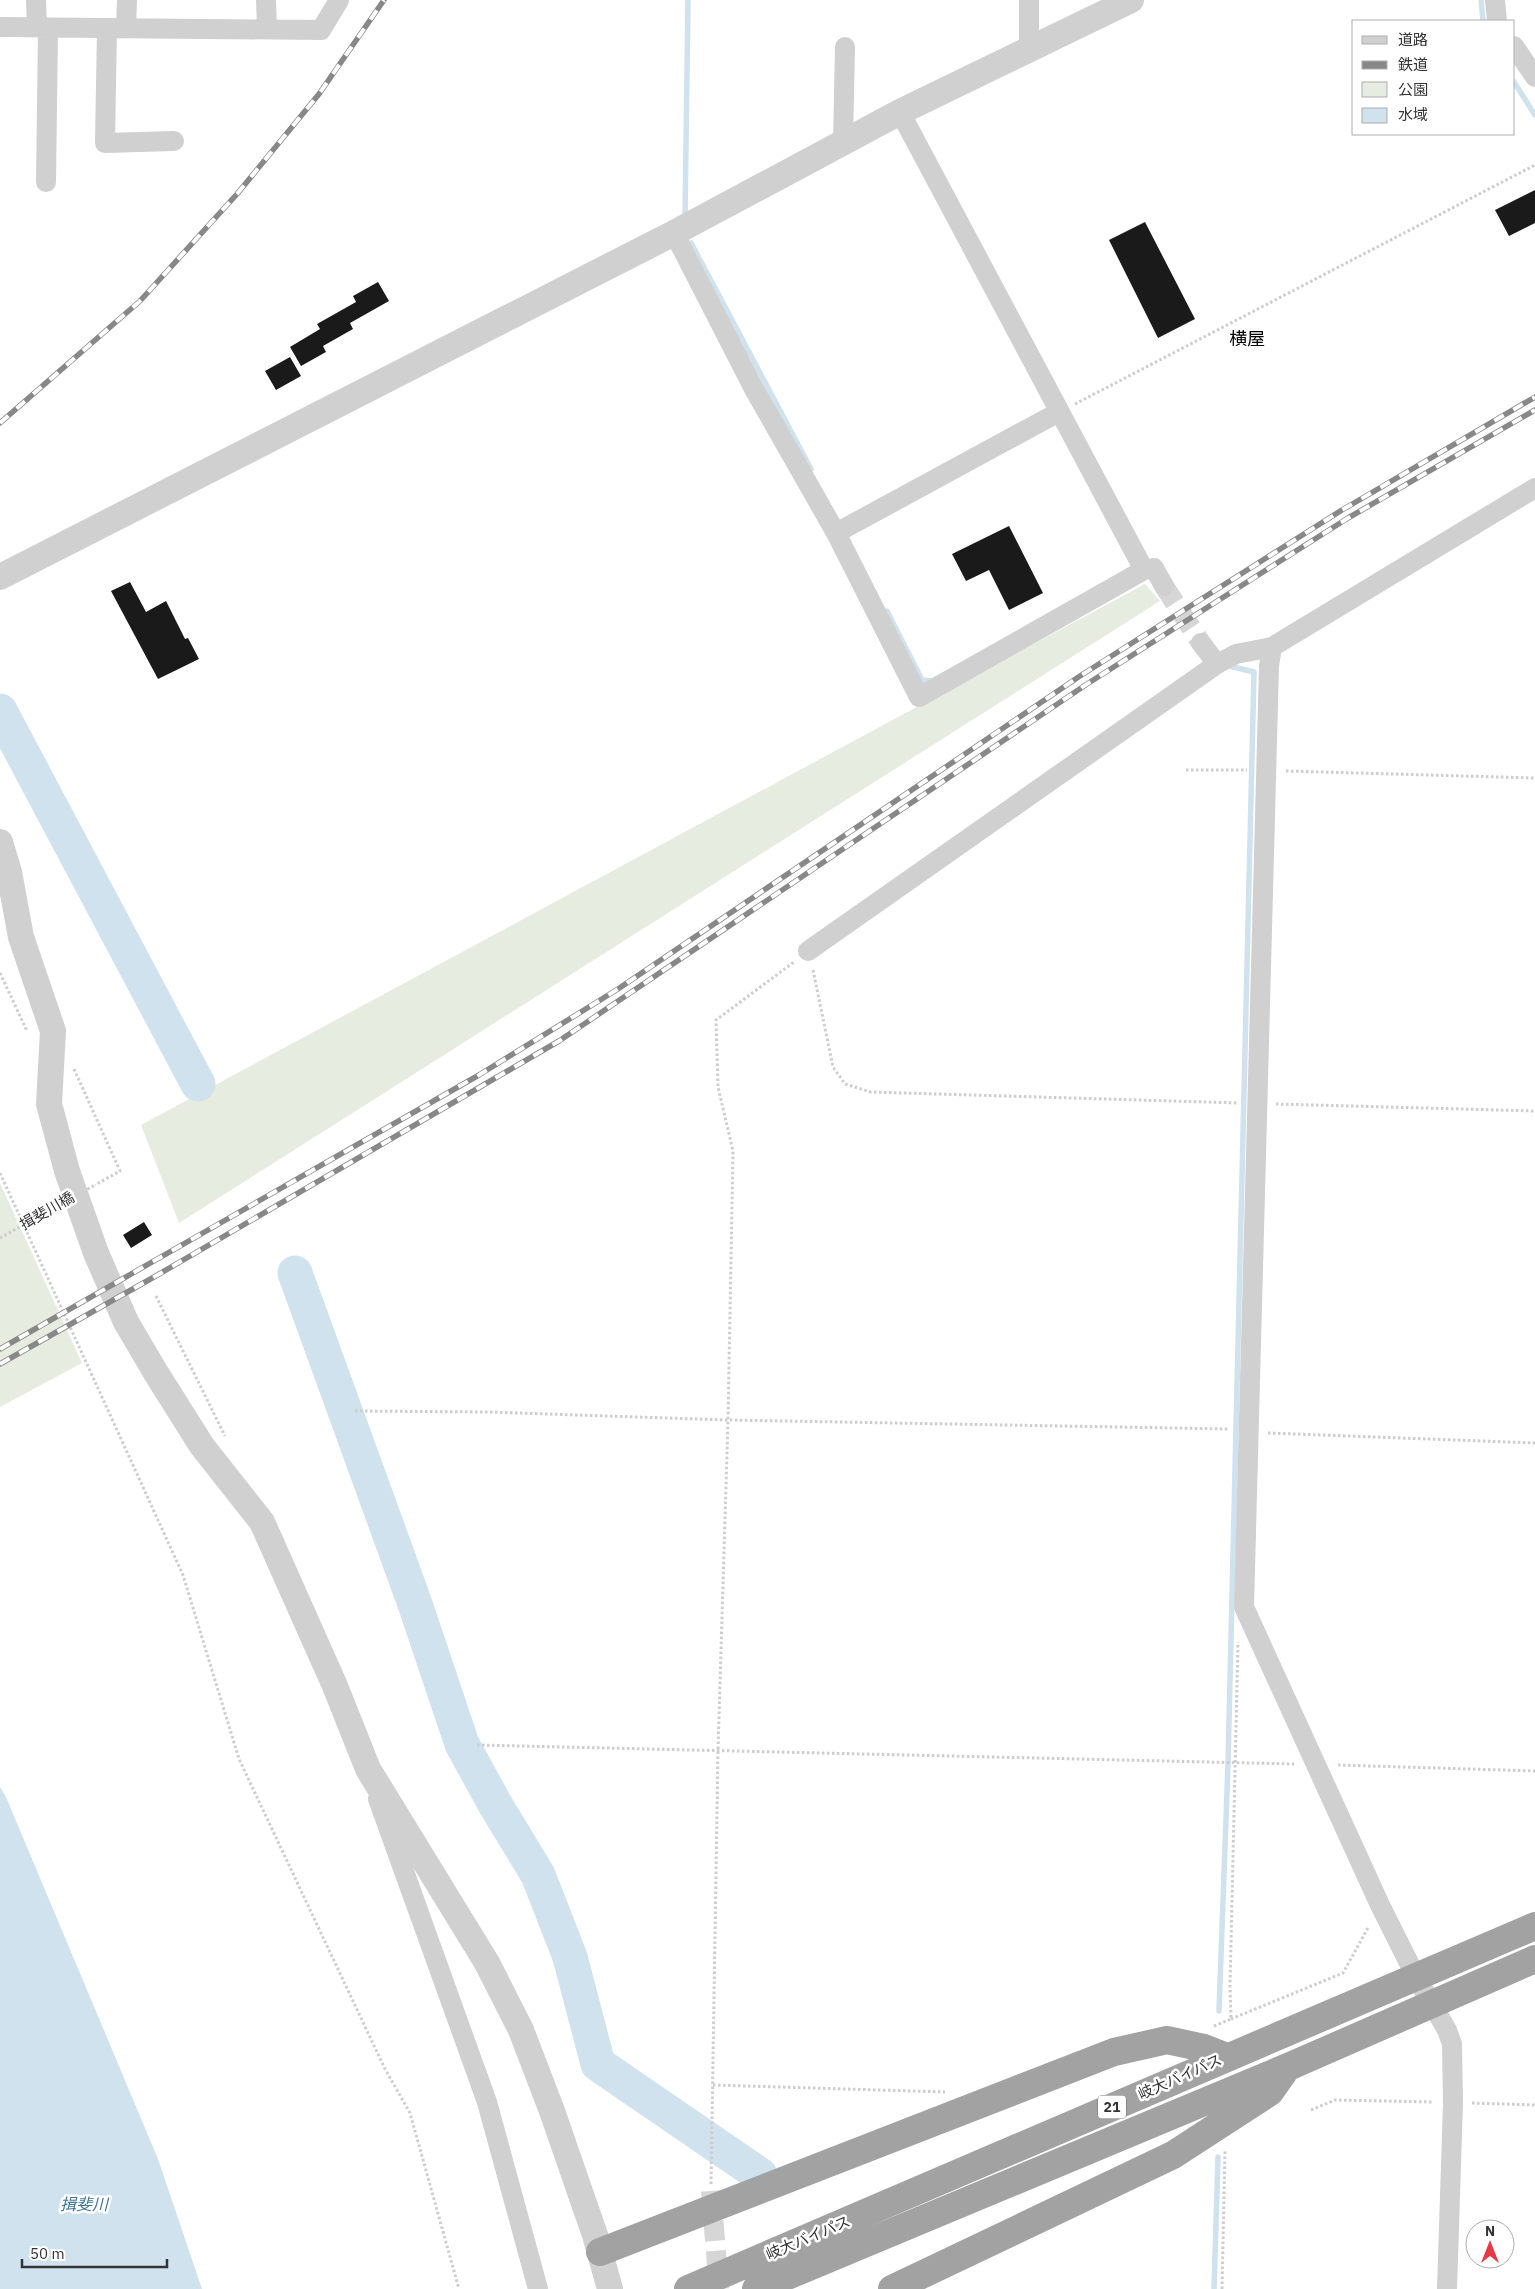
<svg xmlns="http://www.w3.org/2000/svg" width="1535" height="2289" font-family="'IBM Plex Sans','Noto Sans JP',sans-serif">
<style>
.green{fill:#e6ecdf}
.water{fill:#cfe2ee}
.lines{fill:none;stroke-linecap:round;stroke-linejoin:round}
.stream{stroke:#cfe2ee;stroke-width:5.5}
.river{stroke:#cfe2ee;stroke-width:35}
.building{fill:#1a1a1a}
.minor-tunnel{stroke:#d6d6d6;stroke-width:20;stroke-dasharray:20 10;stroke-linecap:butt}
.path{stroke:#cdcdcd;stroke-width:3;stroke-dasharray:2.5 2.5;stroke-linecap:butt}
.minor{stroke:#d0d0d0;stroke-width:20}
.tertiary{stroke:#d0d0d0;stroke-width:26}
.trunk{stroke:#a2a2a2;stroke-width:28}
.rail-casing{stroke:#888;stroke-width:5.5}
.rail{stroke:#fff;stroke-width:4;stroke-dasharray:11;stroke-linecap:butt}
.path-bridge{stroke:#cdcdcd;stroke-width:3;stroke-dasharray:2.5 2.5;stroke-linecap:butt}
.labels{text-anchor:middle;stroke-width:5;stroke-linejoin:round;paint-order:stroke}
.shield{fill:#fff;stroke:#707070;stroke-width:1}
.shield-label{font-size:14px;font-weight:bold;fill:#333}
.street-label{font-size:15px;fill:#333;stroke:#fff}
.water-label{font-size:16px;font-style:italic;fill:#3f7597;stroke:#fff}
.quarter-label{font-size:18px;fill:#000;stroke:#fff}
</style>
<rect width="100%" height="100%" fill="#fff"/>
<path class="green" d="M1145,584L1160,601L179,1223L141,1125Z
M0,1183L82,1363L0,1407Z"/>
<path class="water" d="M0,1787L6,1797L158,2159L202,2289H0Z"/>
<g class="lines">
<path class="stream" d="M1481,0L1483,21
M1514,82L1535,115
M685,218L688,0
M691,243L811,469
M887,611L922,680L932,681
M1219,2011L1228,1764L1254,672L1229,666
M1214,2289L1218,2157"/>
<path class="river" d="M0,711L198,1084
M295,1273L415,1604L462,1744L495,1804L538,1875L570,1957L598,2064L760,2175"/>
</g>
<path class="building" d="M1535,190V223L1509,236L1495,210Z
M1145,222L1195,319L1158,338L1109,240Z
M378,282L389,301L350,323L353,329L323,346L326,352L301,366L290,347L320,329L317,324L356,302L353,296Z
M290,357L301,376L276,390L265,371Z
M1009,526L1043,593L1009,610L989,570L966,581L952,554Z
M130,582L146,612L166,601L185,639L188,638L199,659L158,679L111,591Z
M144,1222L152,1235L131,1248L123,1235Z"/>
<g class="lines">
<path class="minor-tunnel" d="M1164,586L1201,643
M711,2191L719,2289"/>
<path class="path" d="M1075,404L1535,165
M1186,770H1247
M1286,771L1535,778
M813,970L833,1067L845,1084L871,1092L1239,1103
M0,973L27,1031
M74,1069L120,1171L95,1185
M1276,1104L1535,1111
M0,1173L183,1575L239,1759L385,2069L410,2113L459,2289
M156,1296L225,1436
M355,1411L487,1412L728,1420L1229,1429
M1268,1433L1535,1443
M477,1745L1294,1764
M1338,1765L1535,1771
M1231,2019L1343,1973L1369,1926
M1214,2026L1231,2019L1230,1986L1238,1642
M713,2085L945,2092
M1472,2103L1535,2105
M1311,2110L1335,2100L1433,2102
M711,2184L718,1750L728,1420L733,1151L718,1087L716,1020L794,962
M1222,2289L1225,2150"/>
<path class="minor" d="M36,0L37,27
M266,0L267,29
M1495,0L1497,21
M0,27L321,30L339,0
M107,28L105,143L174,141
M126,28L127,0
M1514,46L1535,77
M1029,49V0
M900,112L1144,570
M843,142L845,47
M46,182L48,28
M674,233L754,389L836,533L919,697L1144,570L1154,568L1164,586
M836,533L1059,412
M1201,643L1217,664L1236,654L1272,647L1535,488
M1272,647L1269,666L1244,1607L1380,1905L1416,1977L1447,2030L1452,2044L1453,2103L1447,2289
M808,951L1217,664
M378,1799L487,2102L538,2289"/>
<path class="tertiary" d="M0,577L674,233L900,112L1131,0
M0,842L9,872L21,937L53,1031L49,1104L67,1171L96,1253L126,1322L156,1373L202,1446L262,1522L335,1686L368,1769L487,1963L521,2030L552,2111L595,2235L610,2289"/>
<path class="trunk" d="M600,2252L1114,2052L1167,2040L1204,2048L1227,2057
M688,2289L1535,1926
M756,2289L1288,2067L1535,1959
M892,2289L1173,2155L1270,2092L1284,2072"/>
<g class="rail-casing">
<path id="rail" d="M0,423L140,301L237,194L319,94L384,0
M0,1349L479,1075L618,989L1080,676L1342,510L1535,397
M0,1364L154,1277L559,1041L1087,684L1348,518L1535,410"/>
</g>
<use href="#rail" class="rail"/>
<path class="path-bridge" d="M0,1238L95,1185"/>
</g>
<g class="labels">
<rect class="shield" x="1098" y="2095.5" width="28" height="23" rx="4"/>
<g class="shield-label">
<text x="1112" y="2112">21</text>
</g>
<g class="street-label">
<text transform="translate(47 1211) rotate(-30)" y="5">揖斐川橋</text>
<text transform="translate(1180 2077) rotate(-24)" y="5">岐大バイパス</text>
<text transform="translate(808 2238) rotate(-23)" y="5">岐大バイパス</text>
</g>
<g class="water-label">
<text x="84" y="2210">揖斐川</text>
</g>
<g class="quarter-label">
<text x="1247" y="345">横屋</text>
</g>
</g>
<rect x="1352" y="20" width="162" height="115" fill="#ffffff" stroke="#adadad"/>
<rect x="1362" y="36" width="25" height="8" fill="#d0d0d0" stroke="#adadad"/>
<text x="1398" y="45" font-size="15" fill="#333333">道路</text>
<rect x="1362" y="61" width="25" height="8" fill="#888888" stroke="#adadad"/>
<text x="1398" y="70" font-size="15" fill="#333333">鉄道</text>
<rect x="1362" y="82" width="25" height="15" fill="#e6ecdf" stroke="#adadad"/>
<text x="1398" y="95" font-size="15" fill="#333333">公園</text>
<rect x="1362" y="108" width="25" height="15" fill="#cfe2ee" stroke="#adadad"/>
<text x="1398" y="120" font-size="15" fill="#333333">水域</text>
<g transform="translate(1490 2244)"><circle r="24" fill="#ffffff" stroke="#adadad"/>
<path d="M0-4L9 19L0 12L-9 19Z" fill="#e63946"/>
<text y="-8" font-size="14" font-weight="bold" text-anchor="middle" fill="#333333">N</text>
</g>
<path d="M22 2259v8h145v-8" fill="none" stroke="#333333" stroke-width="2.5"/>
<text x="30" y="2259" font-size="15" fill="#333333" stroke="#ffffff" stroke-width="4" paint-order="stroke">50 m</text>
</svg>
